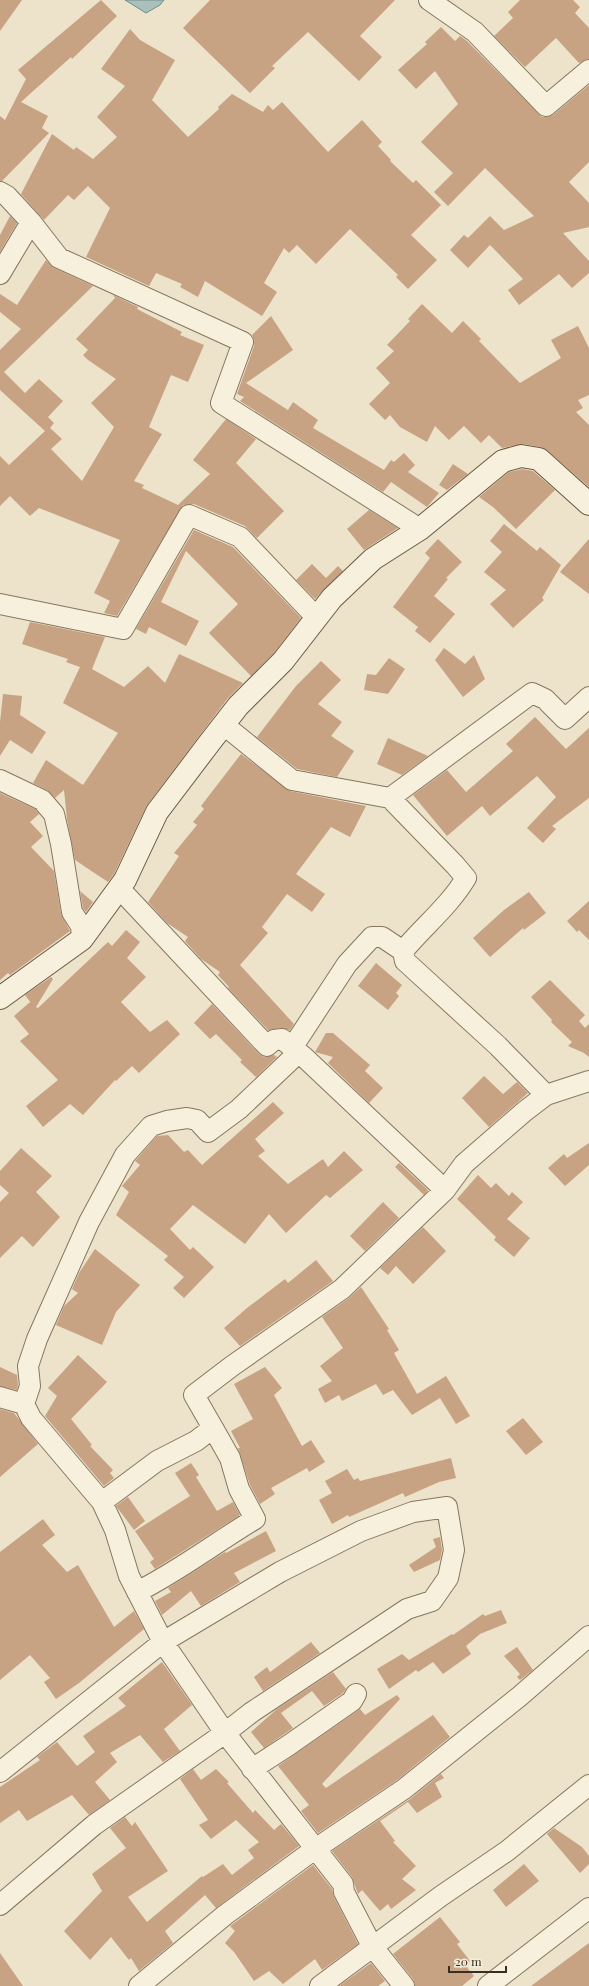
<svg xmlns="http://www.w3.org/2000/svg" width="589" height="1986" font-family="'Playfair Display',serif">
<style>
.water{fill:#aac1bb;stroke:#718f89}
.building{fill:#c7a283}
.lines{fill:none;stroke-linecap:round;stroke-linejoin:round}
.street-casing{stroke:#88765f;stroke-width:22}
.secondary-casing{stroke:#6a5842;stroke-width:24}
.street{stroke:#f7f0dd;stroke-width:20}
.secondary{stroke:#f7f0dd;stroke-width:22}
</style>
<rect width="100%" height="100%" fill="#ece3ca"/>
<path class="water" d="M125,0H164L160,5L146,13Z"/>
<path class="building" d="M0,0H22L0,31Z
M101,0L117,16L72,59L71,57L21,102L48,116L42,128L49,133L2,181H0V116L5,120L26,79L18,70Z
M210,0H395L360,36L382,57L359,81L308,32L272,66L275,68L250,93L183,28Z
M520,0H573L580,7L575,13L589,28V59L579,63L556,38L525,67L494,36L513,18L508,12Z
M441,27L455,41L460,36L467,41L542,117H548L553,115L589,85V162L569,182L589,203V227L563,233L589,261V273L572,288L559,274L519,305L508,290L523,279L494,249L490,245L468,268L450,250L464,235L468,238L490,216L504,230L534,216L485,168L448,206L434,192L453,173L421,142L458,104L435,71L416,89L398,70L427,44L425,42Z
M130,29L140,40L175,60L152,100L188,137L219,109L218,107L232,94L263,112L268,105L273,110L282,102L328,152L362,120L382,142L378,146L391,160L390,161L413,183L416,180L441,205L411,235L437,260L408,289L396,277L398,275L350,229L316,264L297,245L289,253L284,248L264,283L277,292L262,316L205,281L198,297L180,287L182,284L156,273L149,286L86,257L110,208L88,186L74,200L68,195L44,220L21,194L52,134L74,150L76,147L93,159L117,137L97,117L125,86L101,69Z
M10,216L17,223L0,252V235Z
M46,260L54,268L93,286L4,372L25,393L39,379L63,401L48,417L54,423L50,428L62,439L51,449L82,481L114,427L91,403L116,379L88,360L83,355L88,350L76,339L115,298L113,295L138,307L137,309L182,332L180,335L204,345L188,382L171,375L149,427L162,434L134,481L144,485L142,488L178,505L210,474L193,460L226,419L256,439L236,463L284,511L257,538L245,526L194,504L183,505L117,616L104,613L110,601L94,593L120,540L39,508L30,516L10,496L0,506V456L9,465L45,431L0,390V350L21,329L0,312V294L17,305Z
M422,304L452,333L463,321L481,339L479,341L520,383L561,358L551,340L578,326L589,348V395L578,400L583,408L576,412L589,425V487L547,450L541,447L523,444L502,448L489,435L481,443L464,426L449,440L435,426L427,442L400,427L390,415L385,420L369,404L390,383L376,368L394,351L387,345L410,321L408,319Z
M271,316L293,350L246,383L288,410L293,402L318,420L313,428L384,470L391,460L394,462L404,453L415,465L408,472L439,493L427,507L391,482L383,492L240,401L244,397L237,394L254,346V340L252,335Z
M453,464L468,474L447,490L439,485Z
M522,469L533,471L555,490L516,529L493,507L479,497L509,472Z
M369,510L398,528L364,550L347,529Z
M504,524L537,551L540,547L561,565L542,598L544,600L513,628L490,604L506,590L484,572L502,552L490,541Z
M194,530L233,547L301,618L274,653L251,676L209,633L238,604L186,551L161,602L199,621L186,646L149,627L146,634L136,629Z
M438,539L462,562L446,578L448,579L434,596L455,614L430,643L415,631L418,627L393,607L430,558L425,553Z
M589,539V594L560,572Z
M312,564L326,578L338,566L343,571L315,599L296,580Z
M30,622L105,637L92,669L124,687L148,666L165,683L179,654L243,683L228,698L147,805L114,874L108,882L75,860L67,819L64,790L55,798L47,790L33,783L46,760L83,785L118,733L63,703L80,667L66,662L68,659L22,644Z
M444,648L465,664L474,655L485,679L463,697L435,660Z
M389,658L405,669L388,694L364,690L367,674L376,675Z
M321,661L341,680L318,704L342,722L331,736L354,751L337,777L297,769L257,737L296,686Z
M3,694L22,696L20,715L46,732L32,754L10,740L0,756V722Z
M535,717L566,749L589,728V798L552,826L556,829L543,843L527,828L556,797L537,776L490,816L482,806L447,836L413,795L447,770L466,792L513,751L506,744Z
M388,738L428,756L402,775L377,764Z
M241,754L290,791L366,806L350,837L331,827L296,874L325,894L312,912L287,894L262,927L268,933L240,965L294,1024L290,1030L281,1028L268,1030L228,988L229,987L218,975L220,972L201,959L185,941L188,937L167,923L148,902L179,856L174,853L197,825L193,822L204,809L201,806Z
M0,793L35,809L39,814L30,822L43,836L31,847L54,871L61,914L70,931L10,975L8,973L0,980Z
M80,891L93,902L86,912L83,908Z
M529,892L546,913L524,930L523,928L490,957L473,938L504,910Z
M589,901V940L579,930L577,932L567,921Z
M126,930L140,942L127,958L146,977L121,1002L150,1032L167,1020L180,1034L139,1073L132,1066L116,1081L115,1080L83,1115L70,1104L43,1127L26,1106L58,1080L20,1041L29,1034L14,1016L30,1002L31,1003L25,995L51,977L53,979L36,1007L38,1008L108,942L112,946Z
M376,963L402,985L396,993L399,996L388,1010L358,986Z
M550,980L585,1015L579,1021L585,1028L589,1024V1057L584,1053L568,1046L572,1042L551,1022L552,1020L531,997Z
M212,1004L259,1054L264,1057L274,1055L277,1057L256,1077L240,1062L242,1060L216,1034L210,1039L194,1023Z
M326,1033H333L370,1065L365,1071L383,1088L369,1103L328,1063L333,1057L315,1052Z
M484,1076L503,1094L517,1082L528,1093L489,1127L462,1098Z
M273,1102L284,1113L255,1139L265,1151L258,1156L288,1184L323,1159L328,1167L344,1151L363,1170L330,1198L326,1195L286,1233L269,1214L245,1244L193,1205L170,1229L190,1250L193,1247L214,1267L184,1298L173,1288L184,1277L164,1260L168,1256L116,1215L129,1192L122,1186L140,1165L135,1161L157,1136L168,1135L184,1152L188,1150L202,1165Z
M589,1143V1165L565,1186L548,1168L564,1154L567,1158Z
M21,1148L52,1176L36,1192L60,1217L33,1247L22,1236L0,1258V1202L9,1193L0,1185V1171Z
M399,1163L428,1190L424,1195L395,1167Z
M478,1175L491,1188L496,1183L509,1196L512,1192L523,1202L507,1219L530,1238L514,1257L494,1240L496,1237L457,1199Z
M383,1202L399,1218L365,1251L350,1236Z
M423,1227L446,1251L413,1284L396,1266L388,1275L380,1268Z
M95,1249L140,1285L116,1312L102,1345L56,1325L64,1306L78,1293L72,1289L79,1273Z
M316,1260L333,1281L240,1346L224,1328L247,1308L285,1279L288,1283Z
M361,1287L389,1329L387,1330L399,1350L394,1353L417,1394L446,1376L470,1416L456,1424L440,1398L412,1415L393,1390L383,1395L376,1384L342,1401L339,1395L325,1403L318,1389L332,1381L320,1366L343,1348L322,1317L349,1298Z
M78,1355L107,1382L71,1419L92,1445L90,1446L113,1470L110,1473L114,1478L104,1486L45,1416L57,1396L48,1388Z
M0,1367L17,1375L18,1385L17,1390L0,1386Z
M265,1367L282,1388L274,1395L302,1446L311,1440L325,1462L309,1472L307,1468L271,1488L275,1494L260,1504L250,1485L238,1448H240L231,1431L253,1419L234,1384Z
M0,1409L14,1413L38,1444L0,1477Z
M523,1418L543,1442L526,1455L506,1431Z
M451,1458L456,1478L439,1482L405,1497L403,1493L349,1517L348,1515L332,1524L319,1500L332,1493L325,1481L347,1469L354,1480L358,1478L360,1481Z
M191,1463L199,1475L196,1477L217,1511L233,1502L240,1515L155,1569L150,1562L154,1559L135,1531L190,1496L175,1473Z
M128,1497L145,1521L134,1530L116,1506Z
M43,1519L55,1535L42,1545L67,1572L78,1565L114,1627L134,1611L144,1629L79,1683L56,1699L44,1682L50,1678L30,1655L0,1680V1552Z
M266,1531L276,1551L234,1573L240,1582L201,1606L191,1591L162,1615L155,1601L171,1592L168,1588L225,1552L226,1553Z
M440,1537L442,1550L440,1560L414,1572L409,1565L436,1547L433,1539Z
M501,1610L507,1623L480,1634L466,1646L471,1654L443,1674L433,1662L418,1672L416,1670L389,1689L377,1669L402,1654L409,1660L452,1634L453,1635L483,1614L485,1616Z
M311,1642L320,1653L263,1691L254,1677L267,1667L270,1672Z
M517,1647L533,1670L520,1680L517,1677L520,1674L504,1656Z
M162,1662L192,1705L164,1729L180,1751L163,1762L140,1735L110,1753L117,1762L95,1782L110,1800L89,1815L72,1795L27,1821L19,1810L0,1823V1787L40,1760L37,1757L57,1742L77,1766L95,1752L83,1736L126,1706L118,1698Z
M333,1672L346,1689L343,1693L324,1706L312,1691L281,1713L293,1728L264,1748L251,1732L277,1709Z
M397,1695L400,1699L322,1784L326,1788L433,1715L450,1737L397,1780L318,1833L301,1811L309,1805L278,1766L360,1709L365,1715Z
M193,1769L201,1780L216,1769L229,1782L227,1783L253,1813L255,1810L274,1830L281,1824L299,1846L216,1908L205,1895L165,1931L173,1943L139,1971L131,1958L129,1960L111,1937L90,1960L64,1931L102,1891L92,1874L126,1848L110,1828L125,1817L132,1826L135,1822L168,1871L128,1897L147,1922L202,1876L203,1877L223,1864L232,1875L254,1858L248,1850L259,1842L236,1820L211,1839L199,1825L208,1820L180,1779Z
M441,1774L444,1778L435,1783L442,1797L417,1813L408,1802L380,1821L395,1841L393,1842L416,1866L402,1879L416,1890L391,1909L388,1904L380,1911L362,1890L358,1894L352,1877L332,1851L410,1799Z
M554,1828L582,1847L589,1856V1864L580,1873L547,1834Z
M524,1864L539,1881L506,1907L493,1890Z
M313,1865L332,1889L334,1897L358,1944L322,1970L315,1959L283,1984L269,1971L254,1981L234,1952L225,1943L235,1931L230,1926Z
M440,1917L460,1942L457,1944L470,1961L465,1965L474,1976L462,1986H415L413,1979L393,1954Z
M589,1943V1986H531Z
M0,1953L23,1986H0Z
M371,1963L385,1981L378,1986H339Z"/>
<g class="lines">
<g class="street-casing">
<path id="street" d="M429,0L475,32L546,106L589,70
M0,192L7,196L31,222L59,258L243,342L221,403L420,529
M0,274L31,222
M0,604L123,629L189,515L240,537L316,617
M224,725L292,780L390,798L532,693L545,699L565,719L589,697
M0,780L42,800L54,814L61,844L72,912L81,926L82,939
M390,798L455,865L466,878C450,905 423,927 403,951L405,961L498,1046L546,1095
M119,888L267,1046L274,1040L282,1039L304,1057L445,1190
M292,1048L347,964L372,937H382L403,951
M298,1053L239,1109L208,1132L197,1120L187,1118L167,1121L151,1126L125,1155L89,1222L37,1339L28,1366L30,1386L24,1404L31,1418L102,1502L115,1530L129,1576L163,1642L225,1733L343,1884L344,1892L372,1946L404,1986
M0,1397L24,1404
M102,1502L157,1461L196,1441L213,1428L194,1395L232,1366L342,1289L445,1190L464,1164L525,1111L546,1095L589,1081
M137,1592C179,1571 215,1543 255,1519L239,1489L230,1458L213,1428
M252,1769L289,1745L352,1701L356,1694
M0,1772L163,1642L280,1572L361,1531L413,1512L447,1507L454,1550L448,1578L432,1601L407,1609L252,1712L225,1733L94,1825L0,1905
M139,1986L225,1915L315,1849L404,1789L520,1696L589,1636
M320,1986L441,1896L507,1851L589,1785
M488,1986L589,1908"/>
</g>
<g class="secondary-casing">
<path id="secondary" d="M0,998L82,939L125,880L157,812L207,746L238,706L283,661L332,598L373,559L420,529L503,461L521,456L539,459L589,504"/>
</g>
<use href="#street" class="street"/>
<use href="#secondary" class="secondary"/>
</g>
<path d="M449 1966v6h57v-6" fill="none" stroke="#392e22" stroke-width="2"/>
<text x="455" y="1966" font-size="12" fill="#392e22" stroke="#f4edd9" stroke-width="3" paint-order="stroke">20 m</text>
</svg>
